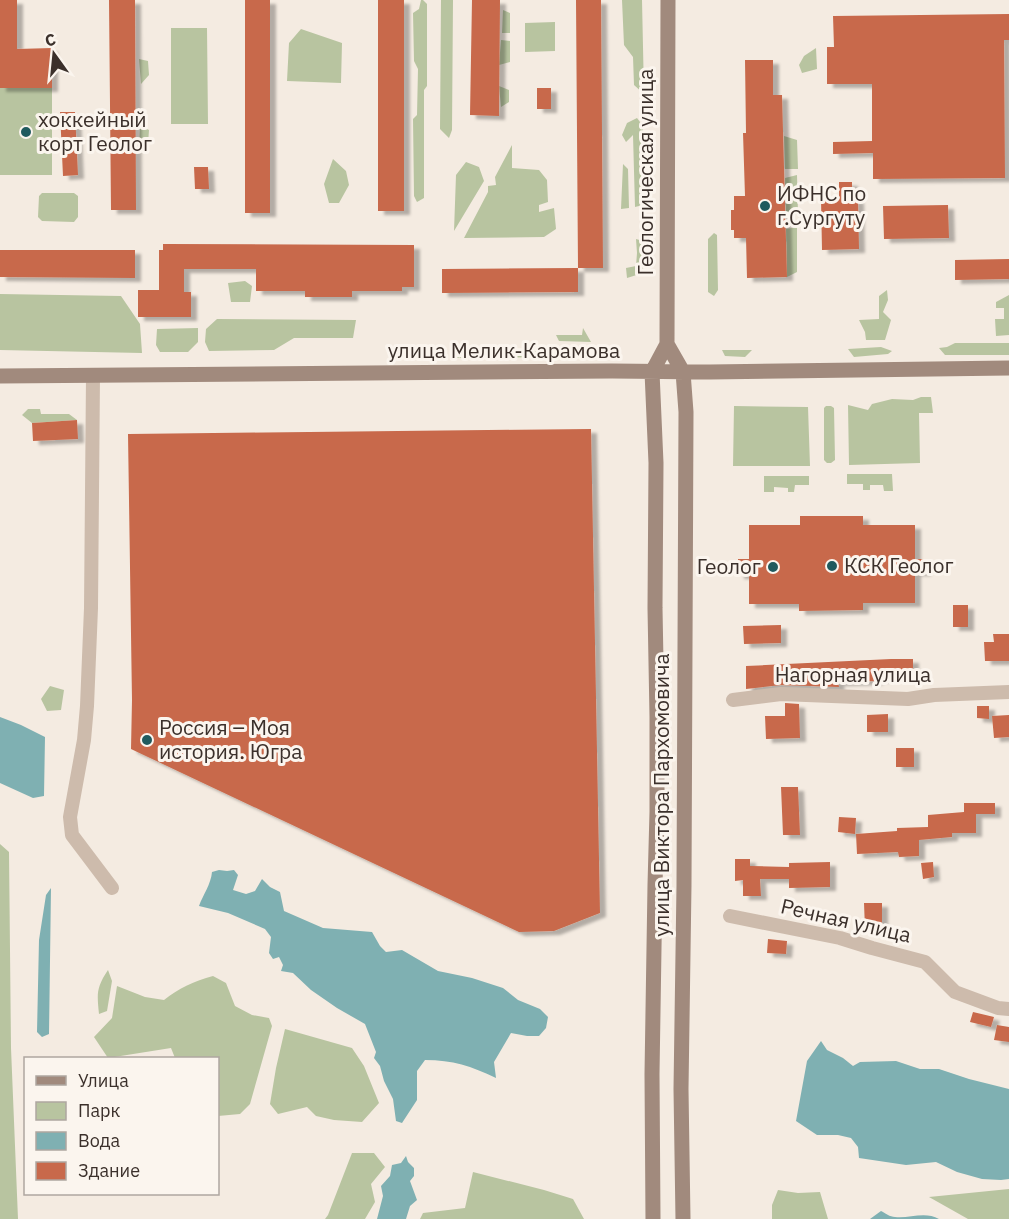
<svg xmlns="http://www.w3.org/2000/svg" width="1009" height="1219" font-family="'IBM Plex Sans',sans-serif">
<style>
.green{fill:#b8c4a0}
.water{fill:#7fb0b2}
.building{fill:#c8694b;filter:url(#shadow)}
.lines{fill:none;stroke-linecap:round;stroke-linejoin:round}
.street{stroke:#cdbbac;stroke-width:14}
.secondary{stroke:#a18a7d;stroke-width:15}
.poi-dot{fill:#1f5a5e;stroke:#fbf5ee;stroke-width:2}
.labels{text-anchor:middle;stroke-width:6;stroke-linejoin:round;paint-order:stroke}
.poi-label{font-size:21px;fill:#3b302b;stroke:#fbf5ee;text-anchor:start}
.street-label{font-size:21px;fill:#3b302b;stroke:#fbf5ee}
</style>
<defs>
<filter id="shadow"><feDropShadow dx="6" dy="4" stdDeviation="1.5" flood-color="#0004"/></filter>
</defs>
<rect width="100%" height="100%" fill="#f4ebe1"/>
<path class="green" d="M421,0H423L427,4V86L424,90V198L417,202L414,196L413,119L417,115L418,69L414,61L413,13L419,9Z
M441,0H453L452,130L449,138L440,129Z
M622,0H642L644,94L634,85L633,57L624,45Z
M503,10L510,13V33H502Z
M555,22V51L525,52V23Z
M171,28H207L208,124H171Z
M301,29L342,43L341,83L287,81L289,43Z
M501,40L510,41V62L499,65Z
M816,48L817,69L802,73L799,65L804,56Z
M139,59L148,61L149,75L141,84Z
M499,86L509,90V102L501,107Z
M0,88H52V175H0Z
M637,118L643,126V205L635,207L633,135L626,142L622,135L627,123Z
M140,126L149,130L148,144L143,151L139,150Z
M784,136L797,140L798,169H785Z
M512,145V168L539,170L547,180L548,202L539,205V212L554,208L556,229L544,237L464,238L488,192V186L496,185L495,177Z
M333,159L346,171L349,185L339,203H329L324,184Z
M466,162L479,167L484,181L454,231L456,175Z
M623,164L628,169L629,208L621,209Z
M797,175L798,214L786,217L785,178Z
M42,193H74L78,196V217L74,222L42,221L38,217L39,196Z
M797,227V272L787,277L786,229Z
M714,233L717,235L718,290L714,296L708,292V239Z
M636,239L643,241V273L627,278L626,268L636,266L637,253Z
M245,281L252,286L250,302H231L228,283Z
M887,290L888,300L883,312L891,320L885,340H866L865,332L859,320L879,319V296Z
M0,294L121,296L140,324L142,353L0,350Z
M1009,295V335L996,336L995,319H1004V308H996V302Z
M217,319L356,320L353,338H294L274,350L209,351L205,342L206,329Z
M198,328V342L188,352H160L156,345L157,329Z
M583,328L591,342L559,341L556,335H582Z
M955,343H1009V355H945L939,348L947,347Z
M450,347L463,350L563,352L593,357L450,358Z
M881,347L892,351L888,354L854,357L848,349Z
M722,350H752L745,357L725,356Z
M921,397H931L933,413H919L920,463L849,465L848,405L868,410L872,404L892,399L913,400Z
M734,406L808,407L810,466H733Z
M826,406H831L834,408L835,460L831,463H827L824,460V408Z
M28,409H40L41,414H69L77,420L32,423L22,415Z
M847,474H892L893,491H884L883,485H870V490H863V484H847Z
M764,476H809V485H795L794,492H788V488L774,487V492H764Z
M50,686L64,690L61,710L47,711L41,699Z
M0,844L9,852L11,1048L18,1219H0Z
M108,970L112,981L107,1011L99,1014C97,994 96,988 108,970Z
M213,976L226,983L235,1006L252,1015L269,1018L272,1026L250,1104L240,1114L218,1116V1058H175L171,1048L108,1058L94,1037L112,1018L117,986L145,997L164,1000C179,988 194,981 213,976Z
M285,1029L352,1048L364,1066L379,1103L362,1122L334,1120L316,1116L307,1107L278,1114L270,1104L276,1068Z
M352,1153H374L385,1167L371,1184L375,1202L365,1219H325L328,1215Z
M473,1172L544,1190L573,1199L584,1219H420L423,1213L465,1208Z
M1009,1189V1219H968L929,1197Z
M778,1190L798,1193L820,1192L828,1219H772V1205Z"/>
<path class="water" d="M0,717L21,725L45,737L44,796L33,798L0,783Z
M219,870L227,871L234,870L238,875L233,890L246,894L255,891L262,879L270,887L280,892L284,911L323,928L372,932L380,946L386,952L402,950L438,971L472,978L503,988L518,1000L540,1009L548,1017L546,1028L539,1036H527L511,1033L494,1062L496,1078C471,1066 453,1060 425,1060L417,1071V1100L402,1123L396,1121L393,1099L384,1081L380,1066L374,1058L376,1052L365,1024L337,1008L311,990L293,973L281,971L283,965L279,957L273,959L269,953L271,937L265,929L228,913L199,906C203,895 211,884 212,872Z
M51,888L49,1034L42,1037L37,1032L39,940L46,895Z
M821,1041L827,1050L843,1058L853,1066L860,1062L896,1061L920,1069H939L969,1079L1009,1089V1179L1001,1180L982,1179L957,1172L936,1162L906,1165L859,1158L858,1147L851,1138L838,1135H817L796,1121L807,1061Z
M406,1156L408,1162L414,1168V1176L410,1181L417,1200L410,1206L406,1219H377L383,1196L381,1186L390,1176L392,1165L401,1163Z
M881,1211C885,1213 890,1217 895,1217C908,1219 925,1211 939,1219H870Z"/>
<path class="building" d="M0,0H17V49L52,48V88H0Z
M109,0H135L136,210H111Z
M245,0H270V213H245Z
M378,0H404V211H378Z
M472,0H500L499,116L470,115Z
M576,0H601L603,268H578V292L442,293V269L578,268Z
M1009,14V40H1004L1005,178L873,179V153L833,154V142L872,141V84H827V47H834L833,16Z
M745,60H773V95H782L787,277L747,278L746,238H734V230H731V210H734V196H745L743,133H746Z
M537,88H551V109H537Z
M60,112H75L78,175L63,176Z
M194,167H208L209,189H195Z
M839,182H852V199H858L859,249L822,250L821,199H839Z
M948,205L949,238L884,239L883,206Z
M163,244L414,245V287H402V291H352V297H305V291H256V269H184V292H191V317H138V290H159V250H163Z
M0,250H135V278L0,277Z
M1009,259V279L955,280V260Z
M77,420L78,439L33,441L32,423Z
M591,429L600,913L554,931L519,932L131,749L132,700L128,434Z
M800,516H863V525H915V559H925V572H915V603H863V610L799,611V604H749V575H738V559H749V525H800Z
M953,605H968V627H953Z
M781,625V643L744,644L743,626Z
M993,634H1009V661H985L984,642H994Z
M891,659H913V671H888V678L877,679V681L838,682L839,687L781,685L746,689V666Z
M785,703L799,704L800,738L766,739L765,716H785Z
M977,706H989V719L977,718Z
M888,714V732H867V715Z
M1009,715V737L994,738L992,716Z
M896,748H914V767H896Z
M781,787H798L800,835H783Z
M964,803H995V814H976V833H952V837L919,840V856L899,857L898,852L857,854L856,834L897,831V828L928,827V815L964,812Z
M839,817L856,818L855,834L838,832Z
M735,859H750V866L789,867V863L830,862V887L789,888V879H760L761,896H743V880L735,881Z
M933,862L934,877L923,879L921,863Z
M864,903H882V929H865Z
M768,939L787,941L786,954L767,953Z
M973,1012L994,1017L991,1027L970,1022Z
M997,1025L1009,1027V1042L994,1040Z"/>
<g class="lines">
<path class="street" d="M93,376L91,608L87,706L84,740L70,817L72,835L112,888
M733,700L781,694L908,699L934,695L1009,692
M730,916L840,938L872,948L925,962L955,992L998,1008L1009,1009"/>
<path class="secondary" d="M667,344L683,372L686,412L684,885L681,1089L683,1219
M652,372L656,463L655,608L657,717V812L655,885L652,1074L653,1219
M652,372L667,344L668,0
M0,376L612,371L710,372L1009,368"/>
</g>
<g class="poi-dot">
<circle cx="26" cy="132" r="6"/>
<circle cx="765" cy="206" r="6"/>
<circle cx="832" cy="566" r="6"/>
<circle cx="773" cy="567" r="6"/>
<circle cx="147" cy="740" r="6"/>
</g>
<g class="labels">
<g class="poi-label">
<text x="38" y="127">хоккейный<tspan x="38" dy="24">корт Геолог</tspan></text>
<text x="777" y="201">ИФНС по<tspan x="777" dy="24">г.Сургуту</tspan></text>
<text x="844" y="573">КСК Геолог</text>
<text x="761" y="574" text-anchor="end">Геолог</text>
<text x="159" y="735">Россия – Моя<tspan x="159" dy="24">история. Югра</tspan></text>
</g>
<g class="street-label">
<text transform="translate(646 172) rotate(-90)" y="7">Геологическая улица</text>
<text x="504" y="358">улица Мелик-Карамова</text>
<text x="853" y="682">Нагорная улица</text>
<text transform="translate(662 795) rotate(-90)" y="7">улица Виктора Пархомовича</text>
<text transform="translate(846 921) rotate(13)" y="7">Речная улица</text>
</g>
</g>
<rect x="24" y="1057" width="195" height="138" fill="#fbf5ee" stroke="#aea6a0" stroke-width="1.5"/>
<rect x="36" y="1076" width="30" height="9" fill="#a18a7d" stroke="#aea6a0" stroke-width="1.5"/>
<text x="78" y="1087" font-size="18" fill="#3b302b">Улица</text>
<rect x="36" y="1102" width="30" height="18" fill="#b8c4a0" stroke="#aea6a0" stroke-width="1.5"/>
<text x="78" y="1117" font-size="18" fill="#3b302b">Парк</text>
<rect x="36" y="1132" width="30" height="18" fill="#7fb0b2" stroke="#aea6a0" stroke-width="1.5"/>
<text x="78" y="1147" font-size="18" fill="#3b302b">Вода</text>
<rect x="36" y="1162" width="30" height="18" fill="#c8694b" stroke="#aea6a0" stroke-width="1.5"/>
<text x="78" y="1177" font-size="18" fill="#3b302b">Здание</text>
<g transform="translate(54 54) rotate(345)" stroke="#fbf5ee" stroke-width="4.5" paint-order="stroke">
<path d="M0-4.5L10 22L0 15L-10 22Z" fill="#3b302b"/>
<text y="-9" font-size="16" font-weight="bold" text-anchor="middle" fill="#3b302b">С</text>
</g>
</svg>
